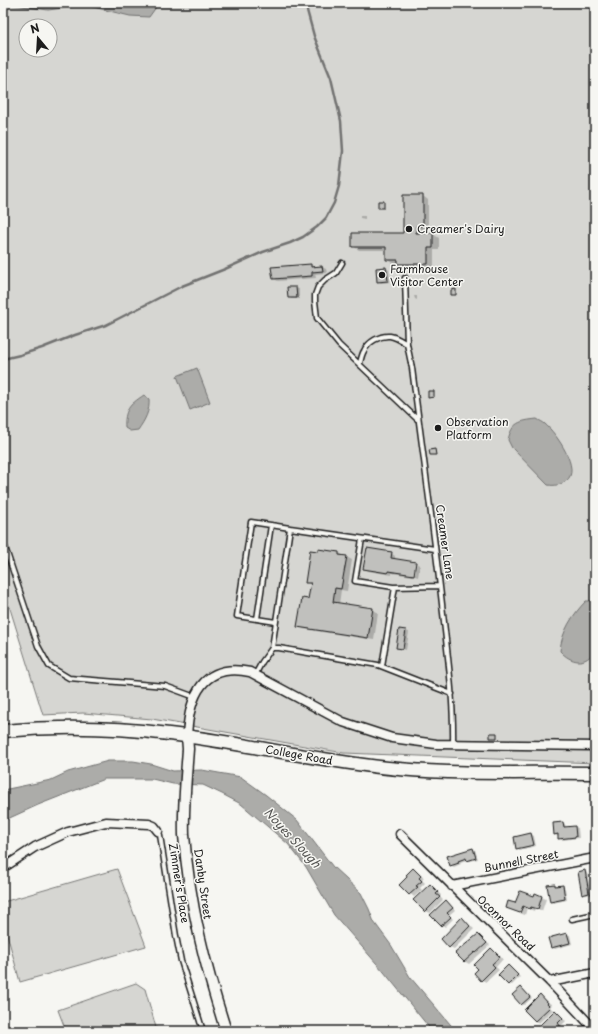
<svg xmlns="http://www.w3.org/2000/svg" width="598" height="1034" font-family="'Playpen Sans',sans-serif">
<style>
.green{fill:#d6d6d2;stroke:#797977;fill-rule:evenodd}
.water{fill:#acaca9;stroke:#727271}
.shadow{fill:#0003}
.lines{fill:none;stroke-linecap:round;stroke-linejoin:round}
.stream{stroke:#727271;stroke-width:2.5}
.building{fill:#c0c0bd;stroke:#1c1c1c}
.service-casing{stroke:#1c1c1c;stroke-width:7}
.minor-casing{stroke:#1c1c1c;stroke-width:11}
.tertiary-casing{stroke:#1c1c1c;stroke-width:13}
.primary-casing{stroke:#1c1c1c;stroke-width:15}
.service{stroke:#f6f6f2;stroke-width:4}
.minor{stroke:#f6f6f2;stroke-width:8}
.tertiary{stroke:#f6f6f2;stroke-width:10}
.primary{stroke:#f6f6f2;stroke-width:12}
.poi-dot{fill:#1c1c1c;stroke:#f6f6f2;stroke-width:1.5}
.labels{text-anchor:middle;stroke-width:3;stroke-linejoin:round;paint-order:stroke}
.poi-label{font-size:11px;fill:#1c1c1c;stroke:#f6f6f2;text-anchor:start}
.street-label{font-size:11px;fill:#1c1c1c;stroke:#f6f6f2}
.water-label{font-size:12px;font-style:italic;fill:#565654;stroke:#f6f6f2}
</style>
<rect width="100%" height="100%" fill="#f6f6f2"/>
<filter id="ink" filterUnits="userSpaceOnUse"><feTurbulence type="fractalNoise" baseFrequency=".025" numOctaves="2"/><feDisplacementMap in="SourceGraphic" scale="8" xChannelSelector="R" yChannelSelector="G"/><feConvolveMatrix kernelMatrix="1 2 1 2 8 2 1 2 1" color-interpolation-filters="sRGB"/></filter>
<g filter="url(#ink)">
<path class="green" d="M3,3H595V763L344,753L152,719L83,713L43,715L3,586ZM26,26H50V50H26Z
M117,869L146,946L20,982L3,919V902Z
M136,983L145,989L157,1031H66L58,1010Z"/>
<path class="water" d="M3,3H159L149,17L130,16L85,5L48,10Z
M197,368L210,402L190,410L177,376Z
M144,395L149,399C150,411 145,420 138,430L130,431L125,428C124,410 129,405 144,395Z
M537,419C540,421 543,422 545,424C556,433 582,470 566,481C560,485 555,486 548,485L512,448L508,440C512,422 520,421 537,419Z
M586,601H595V650C586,666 571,663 560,651C561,633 573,614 586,601Z
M108,761H133L151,764L173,771L202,770L241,777L266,795L297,820L333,867L361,893L369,909L374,922L391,945L410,977L456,1031H432L384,972L334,915L306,867L288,844L241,804L222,794L203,785L173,784L152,779H104L38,805L3,821V790L51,780L68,772Z"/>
<path class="shadow" d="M423,196L428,200V229H422V234H433L439,238V250H434V267H405L399,263H393L387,259V250H359L353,246L404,234Z
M360,216H365V219L360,218Z
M310,265L315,267H322L326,269L327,273L315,274L316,278L278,281L274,279Z
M386,268L389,270L390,282L381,283L378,281L377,269Z
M296,288L299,289V299H291L289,297Z
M414,296H417V300L415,299Z
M339,553L352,560L347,591L341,590L339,604L373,609L378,613L374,640L304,629L298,626L309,600L311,585L306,582Z
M391,553L395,556V560L416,563L413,576L392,573V575L369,571L364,569Z
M417,564L420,565L418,577L415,576Z
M400,630L409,632L406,650L397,647Z
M563,823L565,824L566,828L575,827L578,828L579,838L562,840L559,838L555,834Z
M531,834L534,836L536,846L520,850L517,848Z
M473,849L475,850L478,859L470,861L467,860L460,862L461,864L454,867L451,865Z
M414,869L424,878L422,880L425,883L420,888L422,890L414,897L401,885Z
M585,871L587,873L591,894L595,893V903L592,894L586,895L583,894Z
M430,885L441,895L440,897L443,900L430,913L426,911Z
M555,885L558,887L562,886L565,888L567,900L553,903L550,901Z
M535,894L546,899L542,911L535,908L534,911L527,908L525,915L511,910L516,905L534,897Z
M449,903L455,910L449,915L453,919L445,927L432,915Z
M462,919L474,929L454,949L450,947Z
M567,934L570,935L572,944L555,949L552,947Z
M478,935L490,945L469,964L464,961Z
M492,949L503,959L496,967L499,970L486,982L482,980L479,969Z
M511,968L520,977L512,985L509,984Z
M521,988L532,998L524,1005L522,1004Z
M540,995L552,1005L550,1007L553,1010L539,1023L535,1021Z
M555,1012L566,1021L561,1026L565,1030L564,1031H547Z"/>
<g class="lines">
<path class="stream" d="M3,359L20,355L42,348L75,335L106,325L182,286L225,269L263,252L290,243L303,237L317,227L326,218L334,203L339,186L343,151L341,121L331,78L314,36L305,3"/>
</g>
<path class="building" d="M403,195H423V226H416V233H433V248H428V264H398V260H386V247H352V233H403Z
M378,201H384V208H378Z
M311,264V267L322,266L323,271L312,272V276L273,279L271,267Z
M386,267L388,281L377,282L376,268Z
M287,287H296L297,298H288Z
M456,289V295H451V290Z
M428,391H434V397L428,398Z
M435,449L436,455H430L429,450Z
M367,548L392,552L391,558L416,562L414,575L388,571V573L363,569Z
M318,549L339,552V555L347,556L341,589L335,588L333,602L373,608L368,638L297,627L302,598L308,599L311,583H305L310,550L318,551Z
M399,629L406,630L403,649L396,648Z
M490,733H497V738H490Z
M563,822L564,827L575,826L576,837L558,839V834L554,835L553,823Z
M531,833L534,845L516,849L514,837Z
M473,848L476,858L467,861L466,858L458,861L459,863L450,866L447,856Z
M413,868L421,876L419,878L422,881L416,886L418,887L409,895L399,885L407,877L406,875Z
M585,870L589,893L582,895L578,872Z
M430,884L438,892L436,894L440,897L425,912L413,900Z
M555,884V886L563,885L565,899L550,902L547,885Z
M520,891L534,896L535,893L542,896L538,909L531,907L530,909L523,906L520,913L506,908L508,901L515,903Z
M595,892V904L593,903L591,893Z
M446,900L453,908L447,913L451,917L441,926L430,915Z
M462,917L470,926L449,948L441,939Z
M567,933L570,943L551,948L548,938Z
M478,934L487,943L476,953L475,952L464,962L455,953Z
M491,948L500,957L492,964L495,967L481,981L474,973L478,969L474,965Z
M508,965L518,975L508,985L498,975Z
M521,987L530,997L521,1005L512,995Z
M540,994L548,1003L547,1004L550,1007L535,1021L524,1010Z
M555,1010L563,1018L558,1023L561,1027L557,1031H545L540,1025Z"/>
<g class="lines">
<g class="service-casing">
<path id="service" d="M342,263L336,273L325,280L318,287L315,295V301L317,318L339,345L417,419
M405,278L407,344L412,368C422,447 433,525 442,604C447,651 454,697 453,744
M360,363C361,359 362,354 364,351C368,342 380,335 390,336C396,337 402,341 407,344
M362,539L355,581L393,587L440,586
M3,541L38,646L49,666L69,678L165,686L195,697
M257,619L271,525
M276,622L237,616L251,522L290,528
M272,648L290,528L435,549
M382,666L395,587
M255,675L262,662L272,648H279L378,665L452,694
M158,831L160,835L176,936L181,961L203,1031
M572,919L595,914"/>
</g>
<g class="minor-casing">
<path id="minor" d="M187,736C189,696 203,662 250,672L343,722L392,738L436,744L595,746
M400,834L550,982L595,1030
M3,868L35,847L68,832L106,822L149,824L154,826L158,831
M452,886L595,858
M550,982L595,973"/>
</g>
<g class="tertiary-casing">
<path id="tertiary" d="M187,736L188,749C186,778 183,807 184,835C189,903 205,966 226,1031"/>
</g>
<g class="primary-casing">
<path id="primary" d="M3,731C58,726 114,727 169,734C246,743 321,762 399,769C464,775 530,772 595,773"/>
</g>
<use href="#service" class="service"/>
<use href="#minor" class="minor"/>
<use href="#tertiary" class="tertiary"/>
<use href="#primary" class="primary"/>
</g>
</g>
<g class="poi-dot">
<circle cx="409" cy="229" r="4"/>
<circle cx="382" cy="275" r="4"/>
<circle cx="438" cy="428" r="4"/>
</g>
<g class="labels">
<g class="poi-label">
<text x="417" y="233">Creamer's Dairy</text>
<text x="390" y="273">Farmhouse<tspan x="390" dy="13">Visitor Center</tspan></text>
<text x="446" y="426">Observation<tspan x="446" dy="13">Platform</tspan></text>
</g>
<g class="street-label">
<text transform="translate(445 542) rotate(82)" y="4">Creamer Lane</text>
<text transform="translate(299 755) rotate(10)" y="4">College Road</text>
<text transform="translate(521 861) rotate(-11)" y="4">Bunnell Street</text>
<text transform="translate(179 883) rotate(81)" y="4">Zimmer's Place</text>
<text transform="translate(203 884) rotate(82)" y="4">Danby Street</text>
<text transform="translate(506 923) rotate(44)" y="4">Oconnor Road</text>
</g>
<g class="water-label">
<text transform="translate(292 838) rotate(47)" y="4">Noyes Slough</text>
</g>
</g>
<rect width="598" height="1034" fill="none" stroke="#f6f6f2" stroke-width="16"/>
<rect x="8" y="8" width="582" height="1018" fill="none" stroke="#1c1c1c" stroke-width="1.5" filter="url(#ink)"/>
<g transform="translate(38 38) rotate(342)"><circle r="19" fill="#f6f6f2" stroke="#9f9f9c"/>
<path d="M0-3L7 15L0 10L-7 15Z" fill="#1c1c1c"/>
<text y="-6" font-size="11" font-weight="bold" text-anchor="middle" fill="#1c1c1c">N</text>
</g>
</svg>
